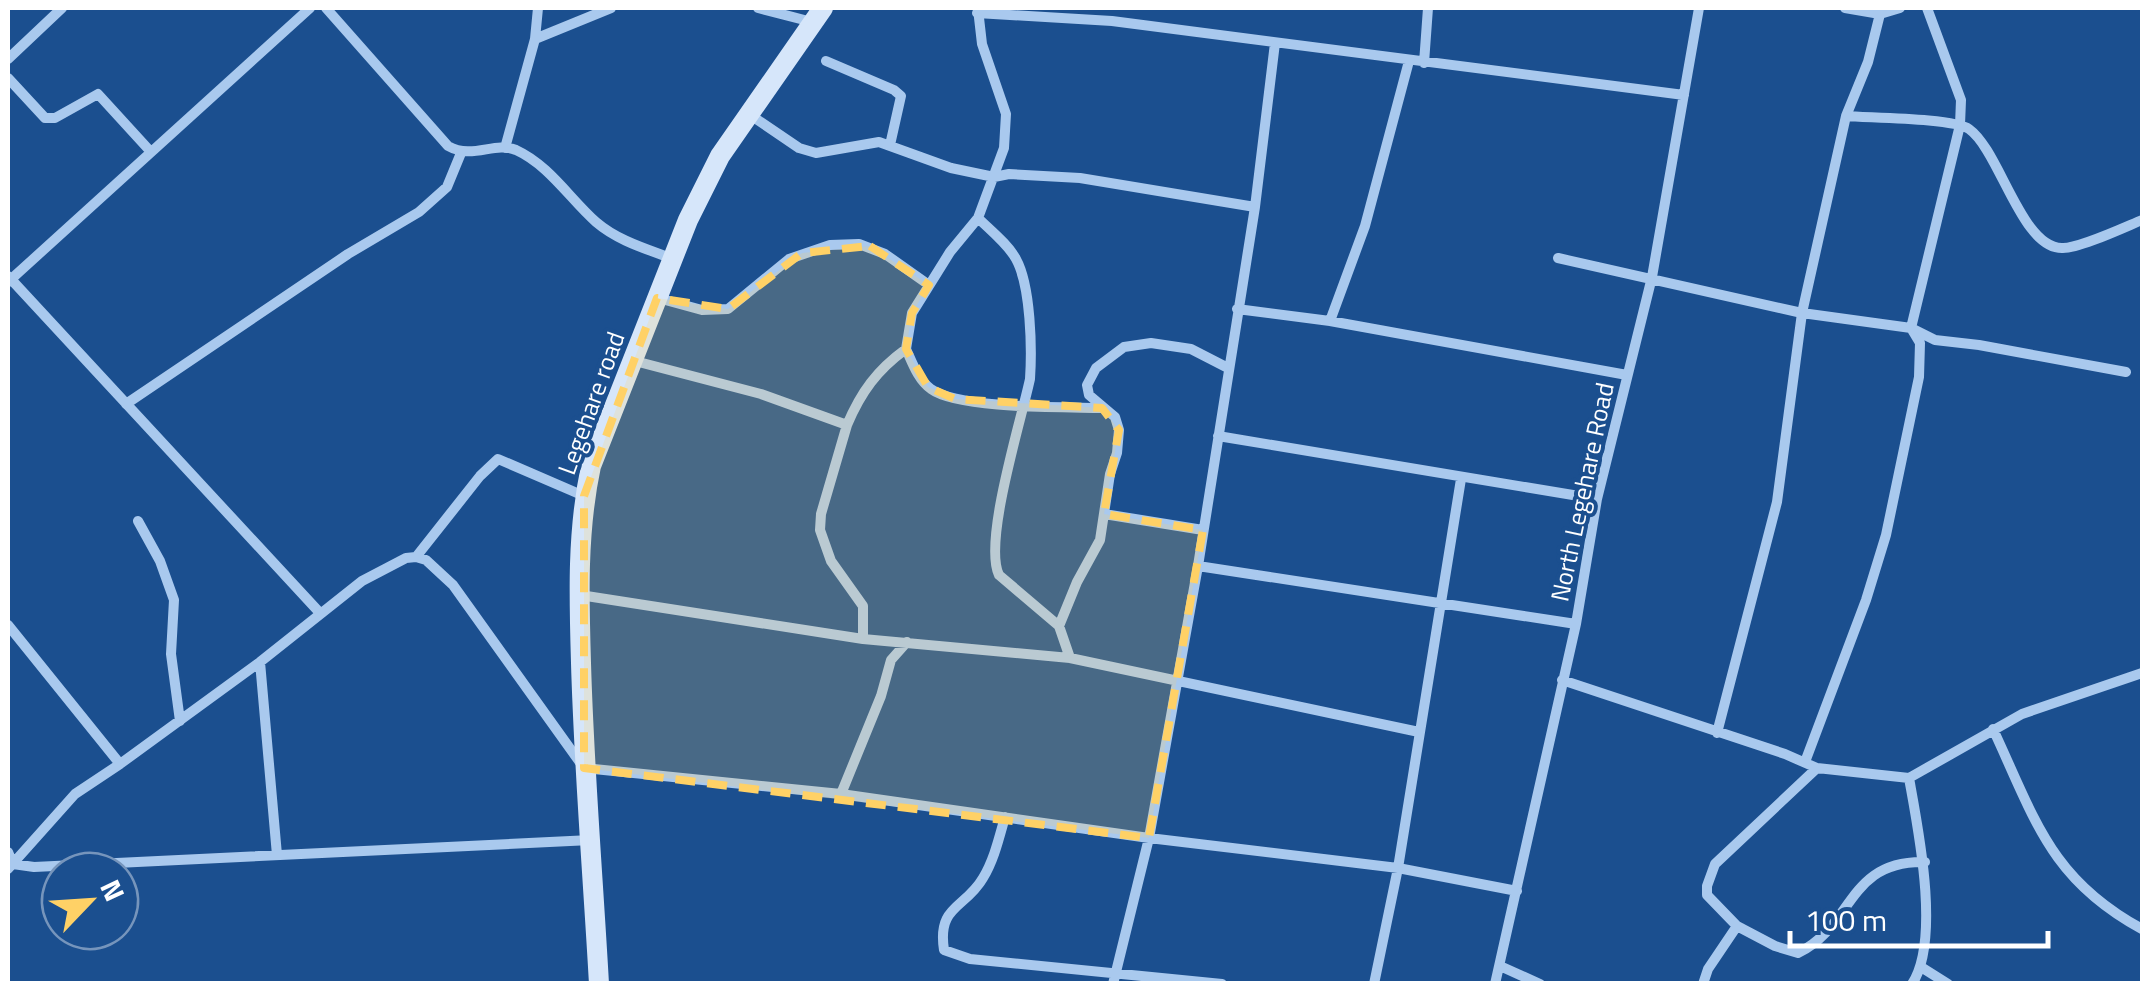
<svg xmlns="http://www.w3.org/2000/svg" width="2150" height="991" font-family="'Titillium Web',sans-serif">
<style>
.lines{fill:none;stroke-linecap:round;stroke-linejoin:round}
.minor{stroke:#a9c9ee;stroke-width:10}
.secondary{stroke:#d6e6fa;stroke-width:20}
.marked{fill:#ffd166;fill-opacity:0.2;stroke:#ffd166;stroke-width:8;stroke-dasharray:20 12;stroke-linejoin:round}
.labels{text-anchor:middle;stroke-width:8;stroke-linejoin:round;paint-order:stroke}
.street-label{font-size:25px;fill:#fff;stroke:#1b4f8f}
</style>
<rect width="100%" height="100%" fill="#1b4f8f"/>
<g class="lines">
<path class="minor" d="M326,8L448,146C473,160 494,141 516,150C549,165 570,199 596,222C618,241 647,249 673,259
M758,8L812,22
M1845,8L1880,14L1900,8
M977,13L1112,21L1684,95
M535,39L611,8
M8,59L62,8
M826,61L894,90L901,96L890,145
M1424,63L1428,8
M8,78L45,118H55L98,94L151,152
M749,114L799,148L816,153L879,142L951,168L994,177L1009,174L1080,178L1255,207
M1846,116C1870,118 1953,118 1969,129C2000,151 2021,248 2062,248C2078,249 2125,227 2142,220
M505,148L535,39L538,8
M978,218C990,230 1008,244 1016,259C1031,286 1032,349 1030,379C1021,421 983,542 999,575L1059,626L1070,658
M1558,258L1802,313L1911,328L1935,340L1979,345L2126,372
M8,276L320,613
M8,282L310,8
M658,298L702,310L728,309L789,259L830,245L859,244L885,254L929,285
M1237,309L1330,321L1627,375
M1330,321L1365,226L1409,61
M906,349C912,362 918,380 931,389C958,409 1064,407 1101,408
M631,360L761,394L847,425L821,514L820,530L831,561L863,606V639
M126,404L348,254L419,212L447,187L461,153
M847,425C861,392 877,370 906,349L912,313L950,252L978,218L1004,148L1006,114L982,44L978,9
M1218,436L1597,499
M1104,514L1203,530
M138,521L160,561L174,600L171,654L180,721
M416,557L480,476L498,459L584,496
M1198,566L1576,624
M580,595L863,639L1070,658L1419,732
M8,625L120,764
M1059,626L1077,582L1100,540L1110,474L1117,453L1119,430L1115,417L1089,395L1087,385L1096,368L1124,347L1151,343L1191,349L1228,368
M260,662L277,855
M1562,680L1785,754L1817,768L1909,778L2022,714L2142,673
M1993,729C2035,819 2050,879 2142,929
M1717,733L1777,502L1802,313L1846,116L1868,62L1880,14
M1805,762L1866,600L1886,535L1919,377L1920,343L1911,328L1960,125L1961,100L1927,8
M1817,768L1715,864L1707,886V895L1737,926L1775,946L1798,953C1854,926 1847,860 1925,862
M1909,778C1918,828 1941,940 1912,984
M841,794L881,696L891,660L907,642
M1005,817C999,838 994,860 983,878C965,909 937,905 944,950L970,959L1222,984
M8,852L13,864L34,867L591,840
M8,869L75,794L120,764L260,662L362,581L406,558L416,557L426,560L453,585L584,768L841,794L1149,838L1398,868L1517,891
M1500,966L1540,984
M1921,967L1948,984
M1113,984L1149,838L1198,566L1255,207L1275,43
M1374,984L1398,868L1461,479
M1495,984L1576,624L1597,499L1652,277L1699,8
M1703,984L1708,969L1737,926"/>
<path class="secondary" d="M599,984C593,877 584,770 581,663C579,597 577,531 591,466L688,220L720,156L823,8"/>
</g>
<path class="marked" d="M870,246L929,285L912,313L906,349L928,387L955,399L1102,408L1119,430L1104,514L1203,530L1149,838L584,768V496L657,298L728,309L802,253Z"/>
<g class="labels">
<g class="street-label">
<text transform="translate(591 403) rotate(-70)" y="9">Legehare road</text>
<text transform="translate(1582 492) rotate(-78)" y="9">North Legehare Road</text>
</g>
</g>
<rect width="2150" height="991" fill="none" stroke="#ffffff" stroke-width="20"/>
<g transform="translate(90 901) rotate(65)"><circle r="48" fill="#1b4f8f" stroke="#7695bc" stroke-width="2.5"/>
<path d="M0-8L18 38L0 25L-18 38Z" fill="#ffd166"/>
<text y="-15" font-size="28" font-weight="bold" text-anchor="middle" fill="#ffffff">N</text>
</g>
<path d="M1790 931v15h258v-15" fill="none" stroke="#ffffff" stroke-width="5"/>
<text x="1805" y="931" font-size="30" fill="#ffffff" stroke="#1b4f8f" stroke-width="8" paint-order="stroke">100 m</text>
</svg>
